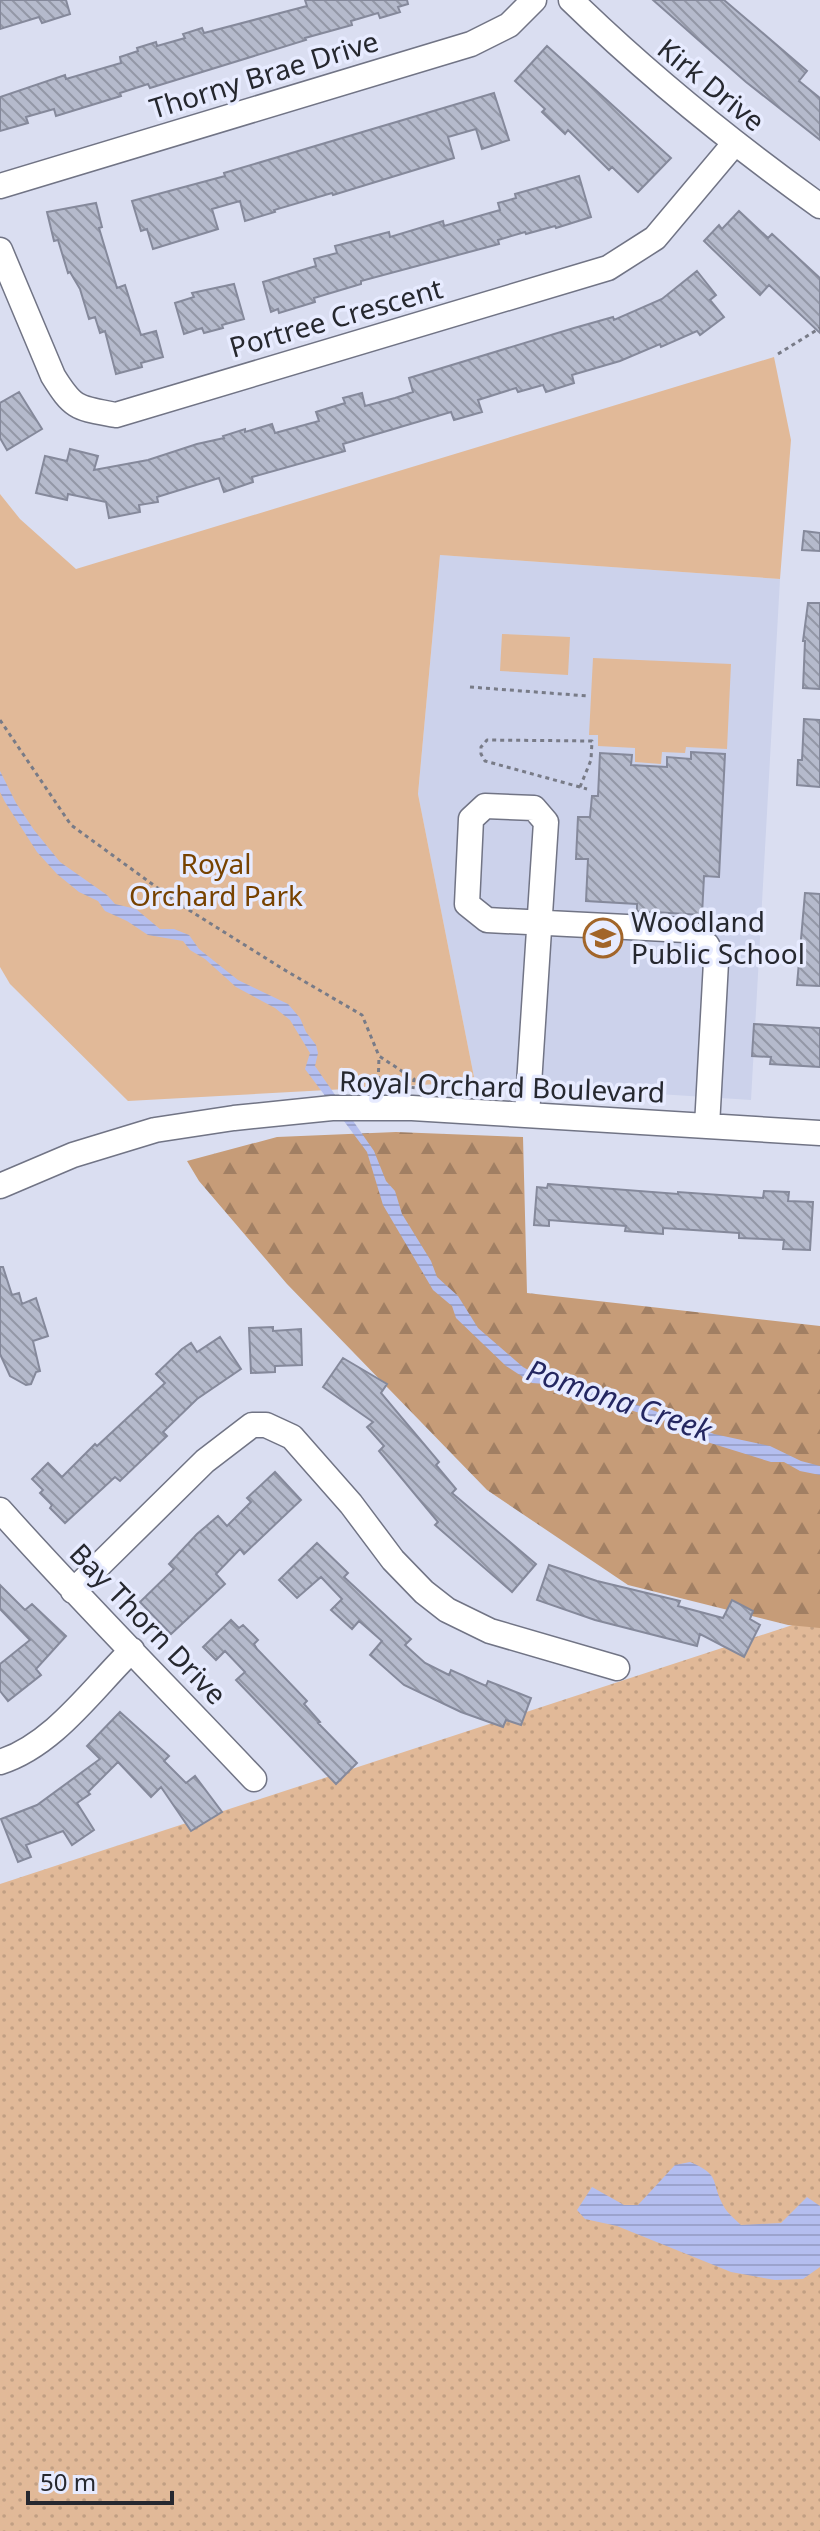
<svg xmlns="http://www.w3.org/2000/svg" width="820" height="2531" font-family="'Noto Sans',sans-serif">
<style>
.built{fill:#ccd2eb}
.grass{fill:url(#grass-dots)}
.forest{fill:url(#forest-firs)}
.park{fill:#e1b998}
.water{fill:url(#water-rules)}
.building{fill:url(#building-back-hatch);stroke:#85899b;stroke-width:2}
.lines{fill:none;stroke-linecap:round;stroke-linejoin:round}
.minor-casing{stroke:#717485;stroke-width:27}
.path{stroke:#787b87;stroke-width:3;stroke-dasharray:4 4;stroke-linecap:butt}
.minor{stroke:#fff;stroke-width:24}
.labels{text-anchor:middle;stroke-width:7;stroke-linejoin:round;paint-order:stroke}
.street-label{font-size:28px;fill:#26282f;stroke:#e7ebff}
.park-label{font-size:28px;fill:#774200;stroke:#e7ebff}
.poi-label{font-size:28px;fill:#26282f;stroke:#e7ebff;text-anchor:start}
.water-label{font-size:30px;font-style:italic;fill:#242761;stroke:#e7ebff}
</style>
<defs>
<pattern id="grass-dots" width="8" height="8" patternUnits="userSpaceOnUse" patternTransform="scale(2)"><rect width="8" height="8" fill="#e1b998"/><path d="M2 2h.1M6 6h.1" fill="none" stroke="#c19f83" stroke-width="1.8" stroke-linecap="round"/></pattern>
<pattern id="forest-firs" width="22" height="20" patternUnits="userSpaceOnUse" patternTransform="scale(2)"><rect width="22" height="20" fill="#c69c78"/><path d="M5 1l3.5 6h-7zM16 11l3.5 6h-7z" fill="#a17f63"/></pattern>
<pattern id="water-rules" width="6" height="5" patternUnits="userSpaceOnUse" patternTransform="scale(2)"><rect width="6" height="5" fill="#b4beef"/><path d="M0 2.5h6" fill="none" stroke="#9ba3cd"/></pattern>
<pattern id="building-back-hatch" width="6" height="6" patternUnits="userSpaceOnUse" patternTransform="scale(2)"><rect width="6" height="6" fill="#b5bacc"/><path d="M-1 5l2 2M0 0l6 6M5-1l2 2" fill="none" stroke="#9397a6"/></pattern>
</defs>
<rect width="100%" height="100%" fill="#dadef1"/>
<path class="built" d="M440,555L780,579L751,1100L475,1082L418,794Z"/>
<path class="grass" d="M820,1616V2531H0V1884Z"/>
<path class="forest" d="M396,1132L523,1137L527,1293L820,1326V1628L788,1625L628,1585L487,1490L287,1284L199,1181L187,1161L277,1137Z"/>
<path class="park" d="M774,357L791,440L780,579L440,555L418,794L475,1082L128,1101L10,984L0,967V494L20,519L76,569Z
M502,634L570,637L568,675L500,671Z
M593,658L731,664L727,749L686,747L685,753L662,752L661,764L635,762V748L598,746V735H589Z"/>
<path class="water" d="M0,771L16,803L34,830L60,862L107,895L115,904L136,909L160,929H174L189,935L199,949L238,980L288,1004L300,1018L306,1032L316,1045L318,1053L315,1066L374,1151L386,1181L395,1191L402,1214L431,1261L437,1277L458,1296L478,1328L523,1367L537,1375L549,1376L557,1374L598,1392L682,1420L714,1434L770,1446L801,1461L820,1466V1475L800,1471L784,1462H771L707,1442L666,1421L607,1403L582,1400L559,1385L532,1383L506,1366L456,1318L452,1306L433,1290L383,1205L367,1152L305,1069L310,1053L290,1020L275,1008L236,987L205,959L190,950L183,941L148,935L127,921L105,911L98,901L79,892L57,874L37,852L5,802L0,792Z
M690,2162C721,2175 710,2180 723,2205C727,2213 735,2219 741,2225L781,2223L807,2197L820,2206V2267L803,2279L775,2280L731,2272L617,2226L585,2219L577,2210L592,2187L624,2205H638L675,2165Z"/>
<path class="building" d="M0,0H66L70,14L42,23L39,17L0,29Z
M305,0H407L408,4L398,7L400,12L380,18L378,13L351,21L352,25L305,38L306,40L150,88L148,84L120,93L121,96L56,116L54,109L26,117L28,123L0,131V97L65,75L66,79L121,63L120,57L138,51L137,48L156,42L157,46L185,38L183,34L202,28L204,33L307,6Z
M653,0H724L751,23L807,71L799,81L820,98V140L746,82Z
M547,46L671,158L638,192L612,167L609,170L568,130L565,134L542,112L545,109L515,81Z
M494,93L509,140L482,149L476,129L448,137L454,158L333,195L332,193L274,210L275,212L245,221L240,201L212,209L218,229L153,249L147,229L141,231L132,201L225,176L224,173Z
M579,176L591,217L556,228L555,226L526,234L525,232L498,240L499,244L361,281V284L314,298L315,302L279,313L278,309L271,312L263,282L316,266L314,259L337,253L335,246L389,232L390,237L443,221L444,226L500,210L498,203L516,198L515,194Z
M96,203L102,227L99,228L117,288L125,285L141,335L156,331L163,357L141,363L142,367L116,374L105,331L100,333L95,317L89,319L80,289L70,272L68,273L58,240L54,241L47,212Z
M739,211L768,238L772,234L820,278V333L769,285L760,295L704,241L719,225L722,229Z
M697,271L716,295L710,300L724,317L700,335L697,331L661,347L660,344L620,361L572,375L574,383L546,392L543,385L518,392L516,388L478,400L482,412L454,420L451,412L343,444L345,451L252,477L253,482L224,492L219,478L157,497L158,502L139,505L140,512L109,518L106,502L68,494L67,500L36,493L45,456L67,461L70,449L98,456L94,470L148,460L197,444L224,438L223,436L245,429V432L272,424L275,433L319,421L316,412L345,403L343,398L362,393L365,406L395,398L413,392L409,378L574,328L613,317L614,320L662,299Z
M234,284L244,319L222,325L223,328L204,333L202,328L184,334L175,303L194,297L192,293Z
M19,392L42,429L7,450L0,438V403Z
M804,531L820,533V551L802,550Z
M808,603H820V689L803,688L805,641H803Z
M804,719L820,720V787L797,785L798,760H802Z
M691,752L725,754L719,877L704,876L702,915L637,911V904L586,901L588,859H576L578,817H590L592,796H598L600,753L632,755L631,765L667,767V757L691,759Z
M805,893L820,894V986L797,985Z
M754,1024L820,1028V1067L770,1064L771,1057L752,1056Z
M548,1184L678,1194V1192L763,1198L764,1191L789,1192L788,1201L813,1202L810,1250L783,1249L784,1240L739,1238V1233L663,1228V1234L625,1231L626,1226L549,1220V1226L534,1225L537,1187L547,1188Z
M0,1267H3L12,1295L19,1293L22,1304L36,1298L48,1336L33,1341L40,1371L36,1372L31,1384L26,1385L10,1376L0,1354Z
M273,1327V1331L301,1329L302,1365L275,1366V1372L251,1373L249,1328Z
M220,1337L241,1369L197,1399L163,1432L167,1436L120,1481L115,1477L65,1523L50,1508L52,1505L40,1493L43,1490L32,1479L48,1463L62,1477L95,1444L97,1446L165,1383L156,1374L182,1349L191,1343L197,1352Z
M343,1358L387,1384L381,1393L439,1462L436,1465L456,1489L452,1493L536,1564L512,1592L435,1525L438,1522L379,1451L384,1446L367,1427L373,1422L323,1387Z
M275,1472L301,1500L244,1554L240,1549L216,1574L225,1584L171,1634L140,1602L174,1569L169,1564L197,1534L218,1516L227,1526L251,1502L247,1498Z
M317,1543L348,1573L344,1577L411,1639L405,1645L425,1663L449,1675L451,1670L486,1686L488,1681L531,1698L521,1725L506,1720L503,1727L461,1712L404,1685L370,1655L382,1641L359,1621L352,1629L331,1610L342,1599L321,1577L297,1598L279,1580Z
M549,1565L597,1581L680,1601L678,1606L723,1618L732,1600L753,1611L750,1619L760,1625L744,1657L700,1634L697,1646L595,1620L537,1600Z
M0,1585L25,1610L32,1604L66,1636L36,1669L41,1675L8,1701L0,1691V1664L30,1640L0,1609Z
M231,1620L239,1628L243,1625L258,1640L254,1644L257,1649L307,1701L304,1704L320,1722L318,1723L357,1763L336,1784L236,1680L245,1672L225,1651L216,1660L203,1647Z
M120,1712L169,1756L164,1761L186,1783L195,1776L222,1812L191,1831L161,1787L151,1797L118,1762L88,1792L90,1794L77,1803L94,1830L72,1845L63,1831L26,1845L31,1857L18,1862L1,1819L37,1805L100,1759L87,1746Z"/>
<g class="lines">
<g class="minor-casing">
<path id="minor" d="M571,0C649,76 732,143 820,206
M0,186L471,44L509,25L534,0
M0,250L53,376C74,410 78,408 116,415L608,268L655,238L734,144
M527,1115L546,822L534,808L485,806L471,819L467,904L487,920L686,930L707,945L716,962L707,1126
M0,1186L73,1155L155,1130L234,1118L332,1108H412L820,1133
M0,1510C82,1602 169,1689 254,1779
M73,1591L205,1461L252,1425H266L292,1437L351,1504L393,1560L424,1592L447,1610L490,1631L617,1668
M0,1762C54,1745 93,1688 132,1650"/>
</g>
<path class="path" d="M778,354L820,328
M470,687L588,696
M0,720L71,825L181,905L283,969L362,1015L379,1056L414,1079L413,1089
M580,787L591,760L592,741L487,740L481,747V754L485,761L580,787L587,789
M378,1088L379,1056"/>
<use href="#minor" class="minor"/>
</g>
<defs>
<g id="school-ring" transform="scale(2)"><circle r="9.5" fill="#e7ebff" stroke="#a26529" stroke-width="1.5"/><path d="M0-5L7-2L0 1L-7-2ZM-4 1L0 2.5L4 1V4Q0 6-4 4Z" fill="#a26529"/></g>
</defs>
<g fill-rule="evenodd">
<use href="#school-ring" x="603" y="938"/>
</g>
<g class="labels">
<g class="street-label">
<text transform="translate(264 75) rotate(-17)" y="10">Thorny Brae Drive</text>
<text transform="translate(711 85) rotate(39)" y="10">Kirk Drive</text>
<text transform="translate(336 318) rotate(-16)" y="10">Portree Crescent</text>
<text transform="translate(502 1087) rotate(2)" y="10">Royal Orchard Boulevard</text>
<text transform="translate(148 1624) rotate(46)" y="10">Bay Thorn Drive</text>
</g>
<g class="park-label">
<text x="216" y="874">Royal<tspan x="216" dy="32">Orchard Park</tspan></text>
</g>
<g class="poi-label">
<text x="631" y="932">Woodland<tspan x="631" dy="32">Public School</tspan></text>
</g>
<g class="water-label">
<text transform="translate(619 1401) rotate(19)" y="10">Pomona Creek</text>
</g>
</g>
<path d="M28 2491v12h144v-12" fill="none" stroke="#26282f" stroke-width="4"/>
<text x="40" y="2491" font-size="24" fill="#26282f" stroke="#e7ebff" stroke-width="6" paint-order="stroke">50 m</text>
</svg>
